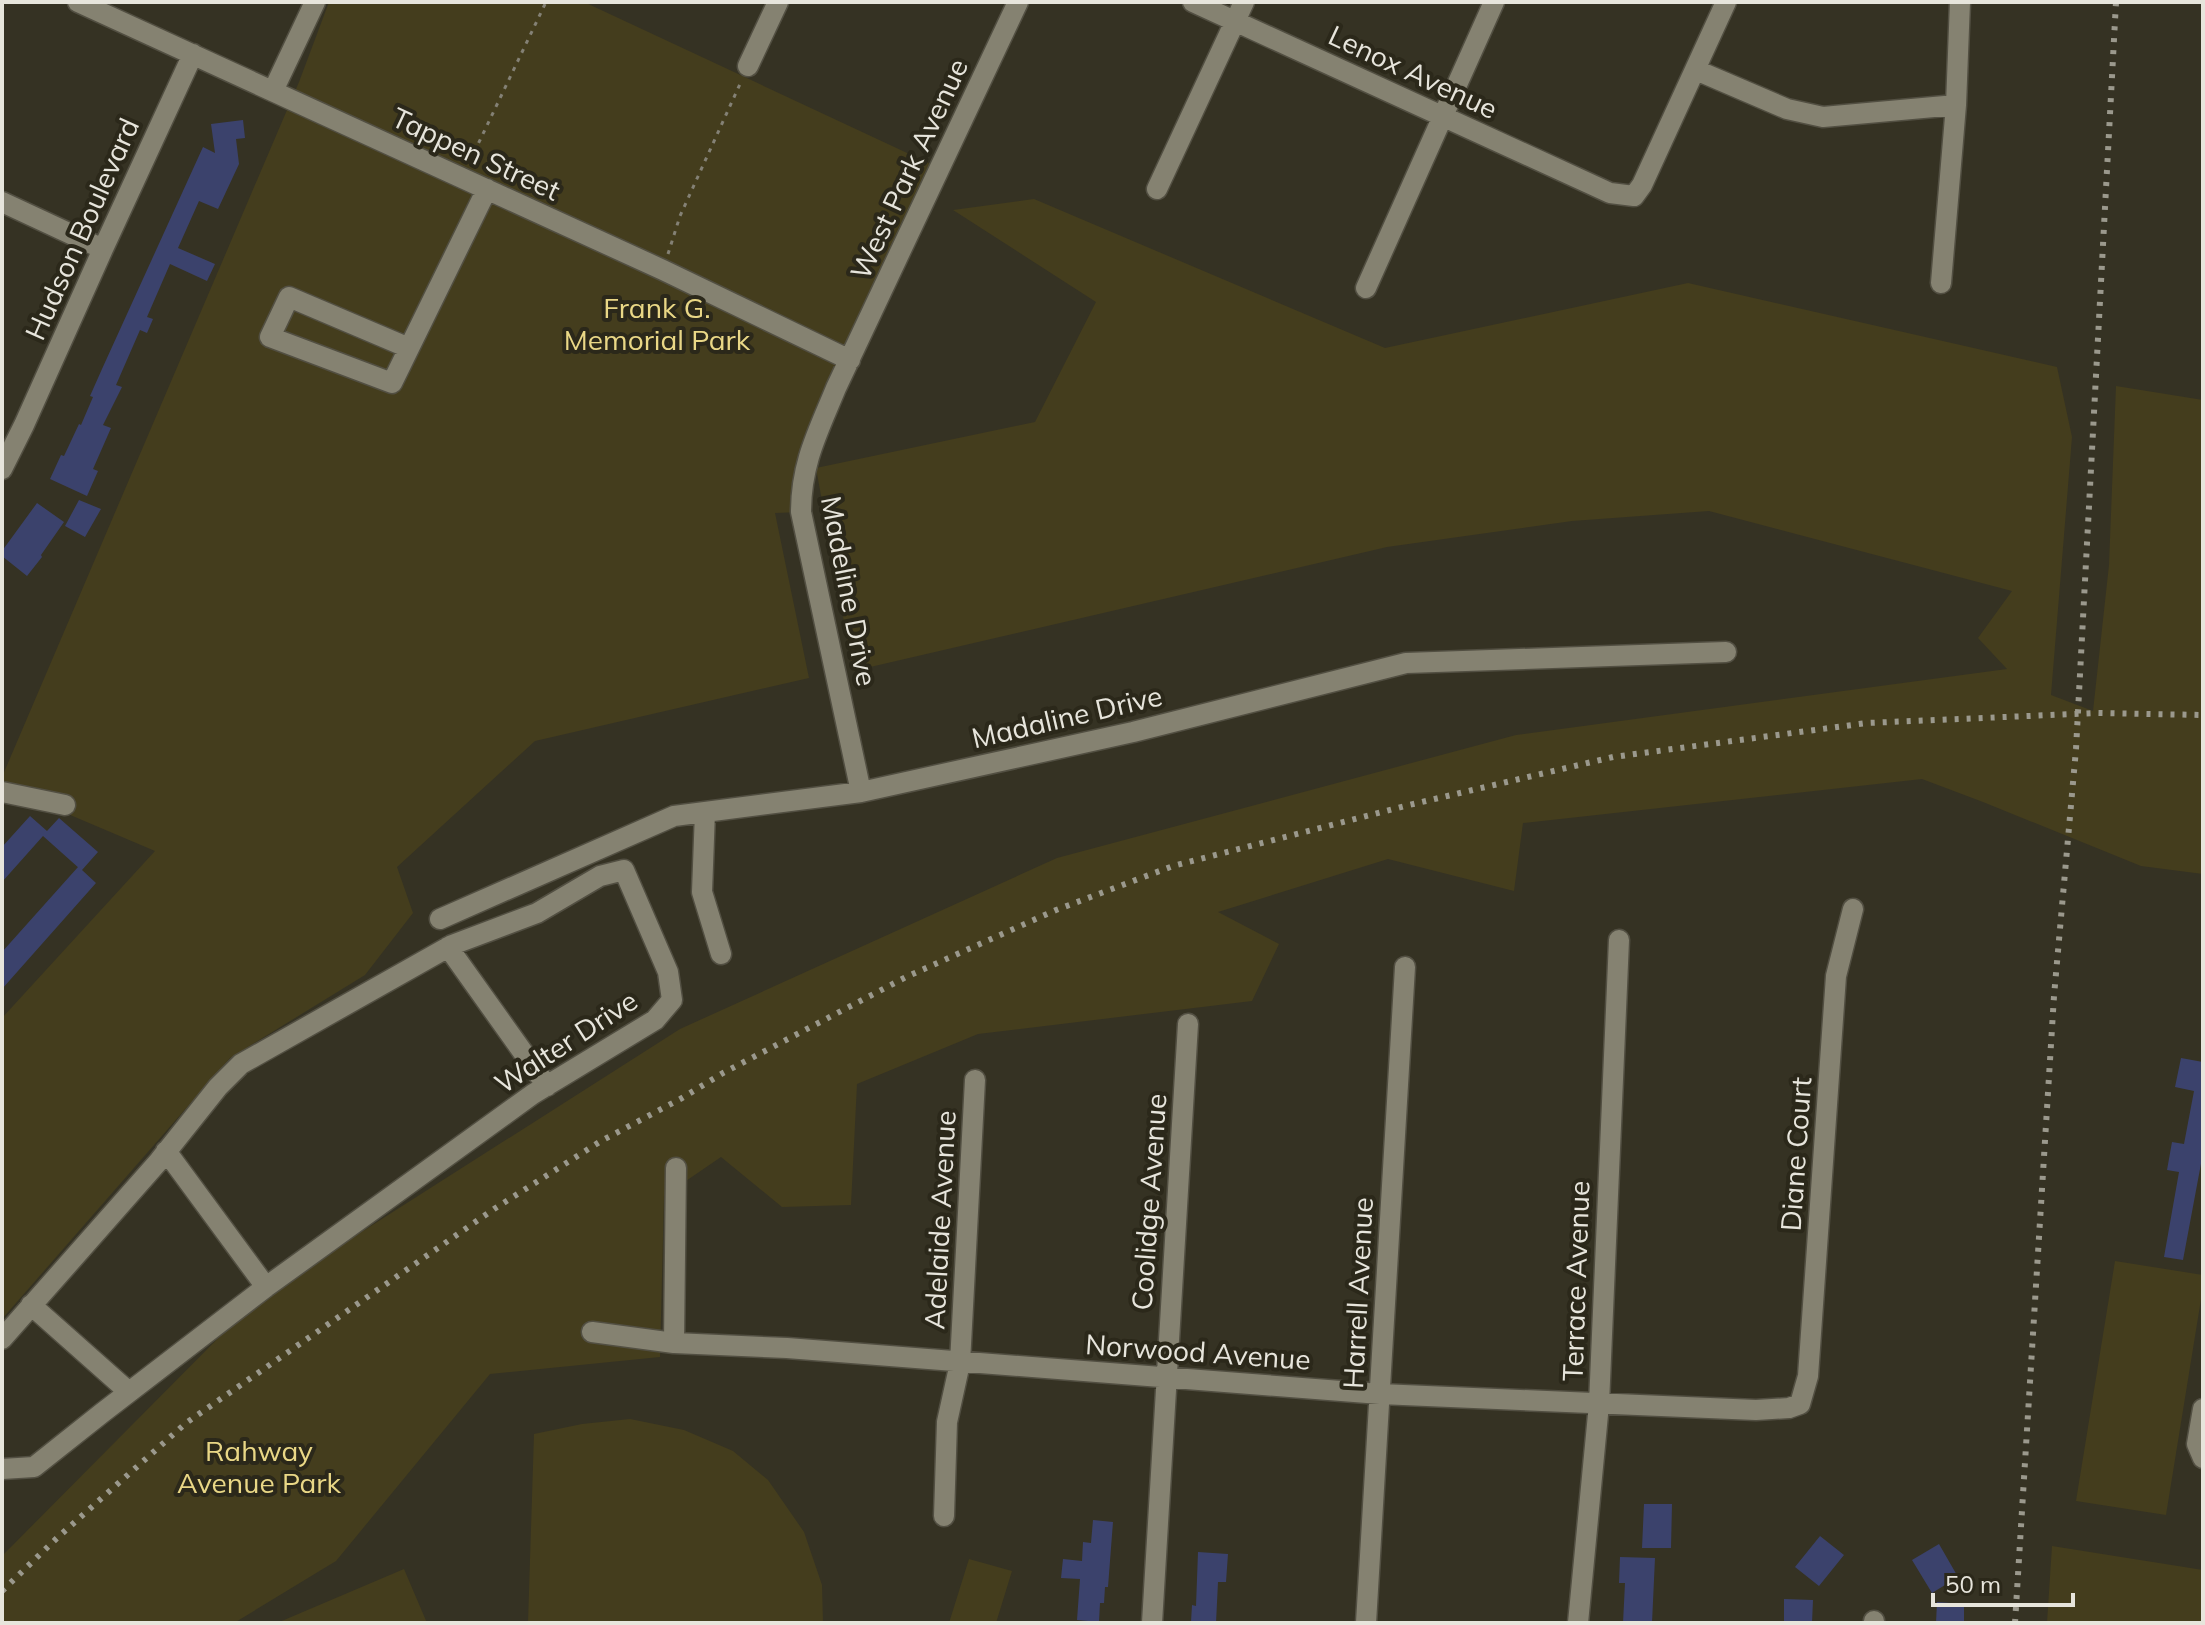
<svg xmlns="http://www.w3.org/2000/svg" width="2205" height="1625" font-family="Mulish,sans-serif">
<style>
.green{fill:#443d1d}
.building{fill:#3b426c}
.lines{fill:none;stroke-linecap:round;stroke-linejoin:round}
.minor-casing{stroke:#524f42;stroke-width:23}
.path{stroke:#848175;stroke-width:3;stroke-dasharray:4 6;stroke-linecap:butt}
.minor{stroke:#858271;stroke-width:20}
.rail{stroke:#9b998d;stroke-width:6;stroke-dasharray:4 8;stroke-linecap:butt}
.labels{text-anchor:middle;stroke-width:8;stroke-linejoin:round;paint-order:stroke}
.street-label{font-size:28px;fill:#e7e5dc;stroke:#2b281a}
.park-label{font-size:28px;fill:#e9d786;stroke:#2b281a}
</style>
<rect width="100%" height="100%" fill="#353223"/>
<path class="green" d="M329,2H584L935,166L867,311L801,512L775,513L809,678L535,741L397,867L413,913L365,975L230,1058L2,1319V1018L155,851L2,786V777L299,82Z
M1034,199L1385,348L1688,283L2057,367L2072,437L2051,695L2093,711L2109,565L2116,386L2203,400V874L2141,866L1983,802L1922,779L1523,823L1514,891L1388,859L1218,912L1279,944L1252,1001L978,1034L857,1084L851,1205L782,1207L721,1157L664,1196L660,1357L490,1374L336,1561L234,1623H2V1556L258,1298L680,1029L1057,858L1516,735L2007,669L1978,638L2012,591L1709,511L1572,521L1387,547L853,671L816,468L1035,422L1096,302L953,210Z
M2115,1261L2203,1275V1287L2166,1515L2076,1501Z
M630,1419L684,1430L733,1451L768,1480L804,1532L822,1585L823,1623H528L534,1434L582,1424Z
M2052,1546L2203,1570V1623H2047Z
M969,1559L1012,1571L996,1623H949Z
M404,1569L427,1623H277Z"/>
<path class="building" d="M243,120L245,138L236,139L239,164L218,209L199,201L178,248L215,264L207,281L170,264L147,317L153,319L147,333L140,330L116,385L122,387L103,425L111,428L93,469L98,471L87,496L50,479L61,455L64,456L79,424L81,425L93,397L90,396L102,369L203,147L215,153L211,124Z
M79,500L101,509L85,537L65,526Z
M37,503L64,522L41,555L42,557L27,576L2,556V551Z
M30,816L47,831L59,818L98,852L82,870L96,883L2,989V952L78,867L80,869L43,836L2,882V847Z
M2181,1058L2203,1062V1153L2183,1260L2164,1257L2179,1172L2167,1170L2172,1142L2184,1144L2194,1091L2175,1087Z
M1644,1504H1672L1671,1548H1642Z
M1093,1520L1113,1522L1108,1587H1105L1104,1603H1100L1099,1622L1077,1620L1080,1579L1061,1578L1063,1559L1082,1561L1083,1542L1091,1543Z
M1820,1536L1844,1555L1819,1586L1795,1567Z
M1939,1544L1958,1577L1932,1593L1912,1560Z
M1198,1552L1228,1554L1226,1582H1218L1216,1623L1191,1622L1192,1605L1196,1606Z
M1620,1557L1655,1558L1652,1623H1623L1625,1583H1619Z
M1784,1599L1813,1600L1812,1623H1784Z
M1937,1602L1964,1604V1623H1936Z"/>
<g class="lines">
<g class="minor-casing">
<path id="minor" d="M78,2L663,270L850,360
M1193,2L1610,193L1634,196L1642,185L1726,2
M748,66L778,2
M1696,70L1787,109L1823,117L1956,105
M273,91L315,2
M1157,189L1244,2
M2,202L103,249
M1941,283L1956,105L1960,2
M1366,288L1494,2
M409,348L289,297L270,337L392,383L487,189
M2,469L24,425L103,249L193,54
M2,792L65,805
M861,792L801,512C801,463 818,432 836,388L1018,2
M705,812L702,892L721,954
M440,919L674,816L861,792L1133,732L1406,663L1726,652
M448,947L547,1086
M166,1151L266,1287
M31,1305L129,1392
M592,1332L674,1343L787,1348L1380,1394L1756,1410L1789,1408L1800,1404L1808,1376L1836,976L1853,909
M2,1339L159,1161L218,1087L241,1064L452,945L537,913L600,876L624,870L668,972L672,1000L655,1020L533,1094L266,1287L102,1413L34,1467L2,1469
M674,1343L676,1168
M2203,1409L2197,1444L2203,1458
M944,1516L947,1422L960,1363L975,1080
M1152,1623L1188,1024
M1366,1623L1405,967
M1578,1623L1599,1404L1619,940
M1874,1623V1621"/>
</g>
<path class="path" d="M470,161L546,2
M668,254L680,216L740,84"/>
<use href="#minor" class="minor"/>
<path class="rail" d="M2,1591L57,1538L186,1423L494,1209L601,1141L682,1098L723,1073L906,977L1056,910L1173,866L1405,806L1613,757L1867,723L2097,713L2203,715
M2015,1623L2054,996L2076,749L2116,2"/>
</g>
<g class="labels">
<g class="street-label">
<text transform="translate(1413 72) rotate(25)" y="10">Lenox Avenue</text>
<text transform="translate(476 154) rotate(25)" y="10">Tappen Street</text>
<text transform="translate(909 169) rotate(-65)" y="10">West Park Avenue</text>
<text transform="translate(82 229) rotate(-66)" y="10">Hudson Boulevard</text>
<text transform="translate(849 591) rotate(79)" y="10">Madeline Drive</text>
<text transform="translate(1067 717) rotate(-13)" y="10">Madaline Drive</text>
<text transform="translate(566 1042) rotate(-33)" y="10">Walter Drive</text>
<text transform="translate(1796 1154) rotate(-86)" y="10">Diane Court</text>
<text transform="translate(1149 1202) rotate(-86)" y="10">Coolidge Avenue</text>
<text transform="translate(940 1220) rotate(-87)" y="10">Adelaide Avenue</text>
<text transform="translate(1576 1281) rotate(-88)" y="10">Terrace Avenue</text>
<text transform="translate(1358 1293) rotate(-87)" y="10">Harrell Avenue</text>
<text transform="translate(1198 1352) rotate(4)" y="10">Norwood Avenue</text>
</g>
<g class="park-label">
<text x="657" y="318">Frank G.<tspan x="657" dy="32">Memorial Park</tspan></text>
<text x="259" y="1461">Rahway<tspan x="259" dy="32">Avenue Park</tspan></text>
</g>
</g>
<rect width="2205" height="1625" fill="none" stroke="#e7e5dc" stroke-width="8"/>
<path d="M1933 1593v12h140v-12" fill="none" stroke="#e7e5dc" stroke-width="4"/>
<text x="1945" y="1593" font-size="24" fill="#e7e5dc" stroke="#2b281a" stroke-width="6" paint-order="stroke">50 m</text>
</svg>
